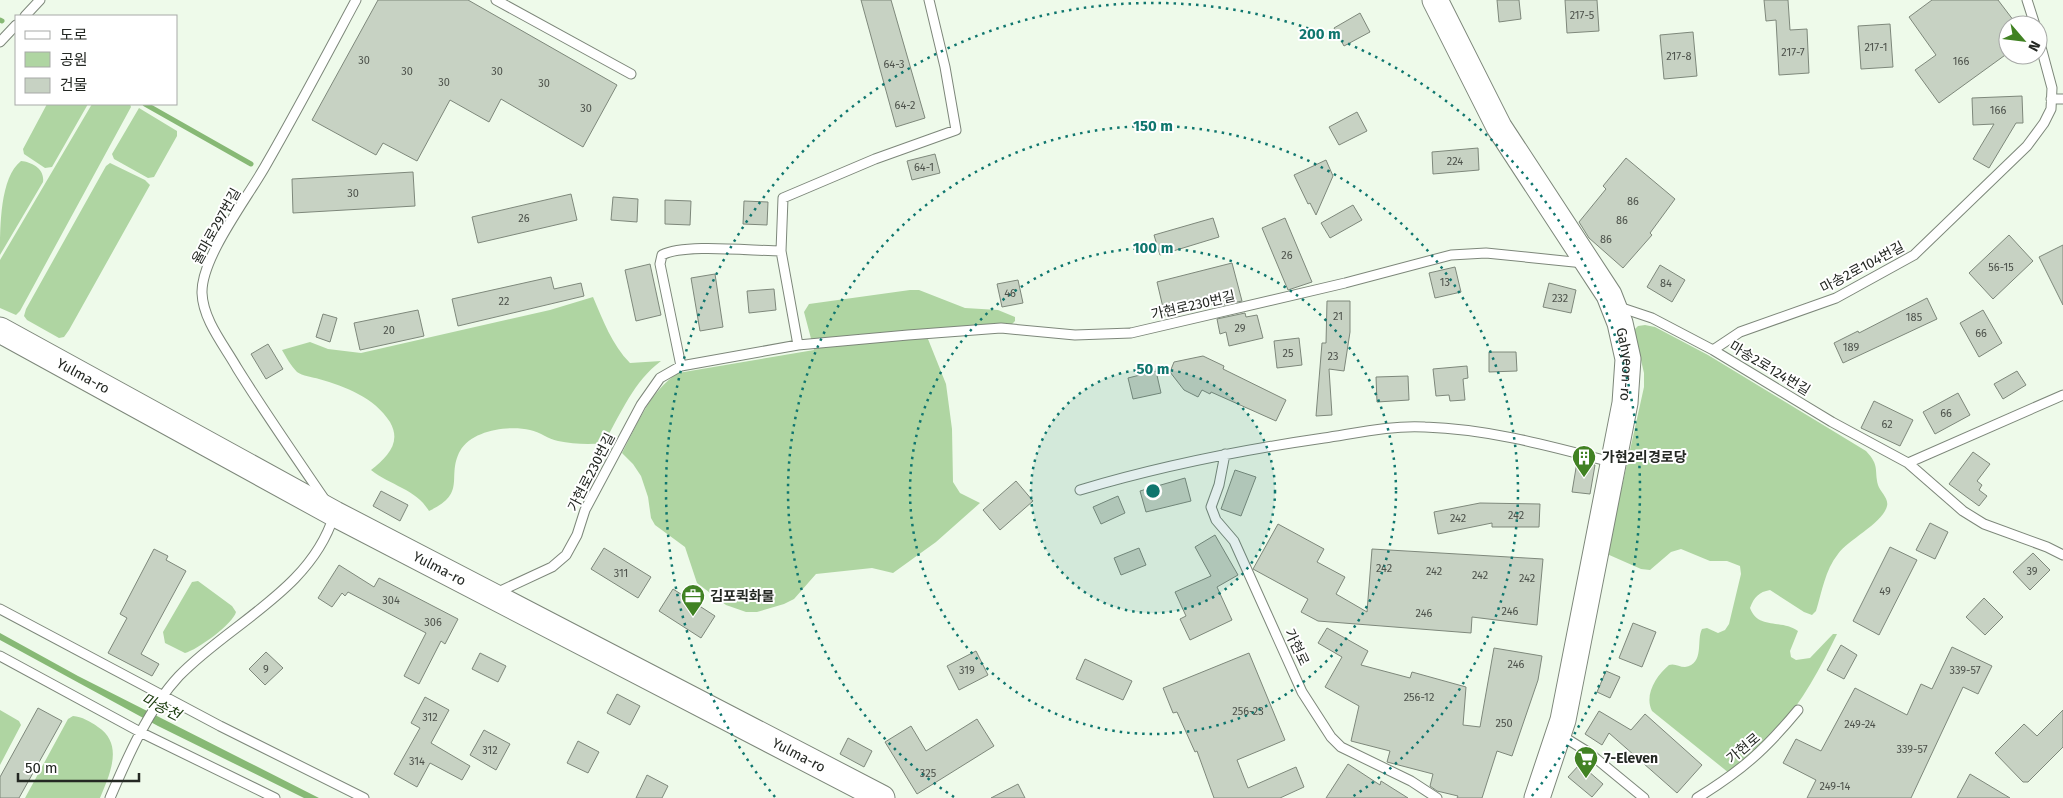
<svg xmlns="http://www.w3.org/2000/svg" width="2063" height="798" font-family="'Fira Sans','Noto Sans KR',sans-serif">
<style>
.green{fill:#afd5a2}
.water{fill:#87b975}
.lines{fill:none;stroke-linecap:round;stroke-linejoin:round}
.stream{stroke:#87b975;stroke-width:5}
.building{fill:#c7d2c3;stroke:#7e887b}
.lane-casing{stroke:#7d877a;stroke-width:11}
.secondary-casing{stroke:#7d877a;stroke-width:27}
.lane{stroke:#fff;stroke-width:9}
.secondary{stroke:#fff;stroke-width:25}
.ring{fill:none;stroke:#0f766e;stroke-width:2.5;stroke-dasharray:2.5 5}
.labels{text-anchor:middle;stroke-width:4;stroke-linejoin:round;paint-order:stroke}
.number-label{font-size:11px;fill:#4d524b}
.street-label{font-size:14px;fill:#242823;stroke:#fff}
.poi-label{font-size:14px;font-weight:bold;fill:#242823;stroke:#fff;text-anchor:start}
.water-label{font-size:15px;font-style:italic;fill:#1a3b0c;stroke:#fff}
.centre{fill:#0f766e;stroke:#fff;stroke-width:2.5}
.ring-label{font-size:15px;text-anchor:middle;font-weight:bold;fill:#0f766e;stroke:#fff;stroke-width:4;stroke-linejoin:round;paint-order:stroke}
</style>
<rect width="100%" height="100%" fill="#eefaea"/>
<path class="green" d="M47,104H88L52,167L45,168L24,154L23,149Z
M92,104H130L131,107L20,311L16,315L0,308V260Z
M139,108L177,131V136L154,177L148,178L114,159L112,154Z
M21,161C32,162 45,169 43,182L0,255C0,227 0,177 21,161Z
M110,163L145,180L150,185L69,330L64,337L59,338L27,320L24,316L26,309L106,166Z
M910,290H919L965,308L998,310L1015,317V321L1012,324L924,329L946,384L952,429L953,482L960,493L980,503L936,542L893,573L872,568L816,574L794,599L784,604L757,612H746L726,605L697,583L685,547L655,525L651,518L648,497L641,476L633,464L622,453C637,425 650,391 678,373L814,350L804,312L809,304Z
M593,297C603,320 612,345 630,363L661,361C634,381 621,413 604,443C589,445 573,444 558,441C548,439 540,432 530,430C509,425 472,430 460,451C446,477 468,493 429,511C417,490 390,485 371,470C387,457 402,443 390,422C374,397 346,387 319,379C313,377 302,376 297,372C291,366 286,357 282,350L310,342L328,349L361,353L550,310Z
M1645,325L1655,327L1708,355L1866,451C1880,466 1874,469 1878,485C1880,492 1889,498 1887,506C1883,523 1849,539 1838,554C1825,570 1822,592 1816,611L1812,615L1804,612L1770,590C1759,592 1754,597 1750,608C1758,630 1782,619 1798,631L1790,651L1791,657L1796,660L1810,658L1833,634H1837C1818,673 1796,713 1765,743C1754,754 1741,763 1729,773L1652,711C1644,695 1656,676 1669,665C1675,663 1679,667 1685,667C1705,664 1696,640 1702,629L1707,628L1718,633L1725,630L1729,624L1741,574L1740,566L1727,561H1710L1681,549L1671,552L1650,570L1641,569L1607,554L1644,387V373L1634,330L1638,326Z
M198,581L232,606L236,612C233,624 197,650 185,653L165,643L163,632L192,582Z
M0,710L19,721L21,725L0,765Z
M73,716C82,717 90,721 98,727C124,744 110,774 100,798H25L68,719Z"/>
<path class="water" d="M0,633L78,676L319,798H304L158,726L0,640Z"/>
<g class="lines">
<path class="stream" d="M0,20L2,21
M145,104L251,164"/>
</g>
<path class="building" d="M378,0H468L617,85L583,147L501,99L489,122L450,100L417,161L383,143L376,155L312,120Z
M861,0H891L925,118L896,127Z
M1497,0H1519L1521,19L1499,22Z
M1565,0H1597L1599,31L1567,33Z
M1764,0H1788L1790,30L1807,29L1809,73L1779,75L1776,20L1766,21Z
M1932,0H1998L2017,25H2008V53L1939,103L1915,70L1936,55L1909,17Z
M1360,13L1370,32L1344,46L1334,28Z
M1890,24L1893,67L1861,69L1858,26Z
M1693,32L1697,76L1664,79L1660,35Z
M2022,96L2023,123H2016L1989,168L1973,159L1994,124L1973,125L1972,98Z
M1357,112L1367,131L1339,145L1329,127Z
M1478,148L1479,170L1433,174L1432,152Z
M935,154L940,173L912,180L907,161Z
M1626,158L1675,199L1650,233L1652,235L1623,268L1589,238L1579,222L1606,189L1603,186Z
M1326,160L1333,176L1316,215L1310,203L1308,204L1294,175Z
M413,172L415,206L293,213L292,179Z
M571,194L577,220L478,243L472,217Z
M613,197L638,199L637,222L611,220Z
M665,200L691,201L690,225L665,224Z
M744,201L768,202L767,225L743,224Z
M1353,205L1362,220L1330,238L1321,223Z
M1213,218L1219,237L1160,255L1154,235Z
M1285,218L1312,282L1288,290L1262,228Z
M2009,235L2033,261L1993,299L1969,273Z
M2063,245V305L2039,257Z
M1232,263L1242,301L1214,307V304L1165,316L1157,282Z
M650,264L661,315L636,321L625,270Z
M1660,265L1685,280L1672,302L1647,287Z
M1455,267L1461,292L1435,298L1429,273Z
M715,274L723,327L700,331L691,278Z
M551,277L554,289L581,283L584,296L458,326L452,299Z
M1018,280L1023,303L1002,307L997,284Z
M1549,283L1576,290L1571,313L1543,307Z
M774,289L776,310L749,313L747,291Z
M1927,298L1937,319L1843,363L1834,343L1858,331L1859,333Z
M1327,301H1350V332L1344,371L1329,369L1332,415L1316,416L1322,343H1326Z
M418,310L424,336L360,350L354,323Z
M1983,310L2002,343L1979,357L1960,323Z
M1245,313L1246,317L1257,315L1263,338L1229,346L1226,332L1220,334L1217,319Z
M323,314L337,318L330,342L316,337Z
M1299,338L1302,365L1277,368L1274,341Z
M268,344L283,369L266,379L251,354Z
M1489,352H1516L1517,371L1489,372Z
M1203,356L1224,366L1223,369L1286,400L1276,421L1211,392L1210,394L1202,390L1198,397L1184,390L1170,372L1174,362Z
M1467,366L1468,378L1463,379L1465,400L1450,401L1449,395L1436,396L1433,369Z
M1156,371L1161,393L1133,399L1128,378Z
M2017,371L2026,385L2003,399L1994,384Z
M1408,376L1409,400L1377,402L1376,377Z
M1958,393L1970,415L1935,434L1923,412Z
M1874,401L1913,420L1900,446L1861,428Z
M1973,452L1990,464L1977,481L1982,485L1979,490L1987,496L1979,506L1949,484Z
M1577,462L1595,465L1590,494L1572,492Z
M1235,470L1256,477L1241,516L1221,509Z
M1185,478L1191,501L1146,512L1140,491Z
M1016,481L1033,501L1000,530L983,510Z
M381,491L408,505L400,521L373,506Z
M1118,496L1125,513L1101,524L1093,507Z
M1480,503L1540,504L1539,527H1492V523L1438,534L1434,512Z
M1930,523L1948,532L1935,559L1916,550Z
M1278,524L1324,549L1317,562L1345,577L1336,594L1367,612L1372,549L1543,559L1537,625L1472,617L1471,633L1318,621L1301,612L1308,599L1253,569Z
M1215,535L1238,575L1217,587L1232,620L1190,640L1180,619L1186,616L1175,592L1211,576L1195,547Z
M1890,547L1917,560L1879,635L1853,621Z
M604,548L651,577L638,598L591,569Z
M1139,548L1146,565L1121,575L1114,558Z
M154,549L168,556L166,560L186,571L141,654L159,664L152,676L108,653L127,618L120,614Z
M2033,553L2050,570L2030,590L2013,572Z
M339,565L374,587L379,578L458,619L445,644L441,641L419,684L404,676L426,633L348,592L345,596L342,593L332,607L318,598Z
M673,589L715,616L701,638L659,611Z
M1984,598L2003,617L1985,635L1966,617Z
M1633,623L1656,632L1642,667L1619,658Z
M1327,628L1368,651L1361,665L1410,678L1412,672L1466,687L1463,725L1480,727L1494,648L1542,656L1538,680L1512,756L1497,751L1482,798H1457L1458,796L1437,791L1430,786L1433,774L1387,762L1390,751L1351,741L1359,706L1325,687L1342,657L1318,643Z
M1841,645L1857,655L1844,679L1827,670Z
M1952,647L1992,666L1978,694L1963,687L1911,798H1807L1816,780L1783,763L1796,739L1821,751L1855,688L1907,715L1921,684L1932,689Z
M976,651L988,675L959,690L947,666Z
M266,652L283,668L265,685L249,669Z
M480,653L506,666L498,682L472,669Z
M1249,653L1285,740L1237,760L1248,788L1296,767L1304,787L1280,798H1214L1197,751L1195,752L1177,712L1173,713L1163,688Z
M1085,659L1132,681L1123,700L1076,679Z
M1606,671L1620,677L1610,698L1597,692Z
M617,694L640,706L630,725L607,713Z
M425,697L449,710L431,743L470,766L462,780L430,763L417,787L394,774L420,728L411,723Z
M38,708L62,721L19,798H0V777Z
M2063,710V747L2028,782H2023L1995,753L2024,724L2037,736Z
M1599,711L1631,730L1645,714L1702,765L1677,793L1609,733L1602,745L1585,734Z
M977,719L994,746L917,794L885,742L911,726L926,751Z
M484,730L510,744L496,770L470,755Z
M848,738L872,751L864,767L840,754Z
M578,741L599,752L588,773L567,763Z
M1348,764L1380,785L1381,781L1408,798H1326Z
M1580,764L1603,784L1592,797L1568,777Z
M1970,774L2010,798H1957Z
M647,775L668,786L662,798H636Z
M1018,784L1025,798H991Z"/>
<g class="lines">
<g class="lane-casing">
<path id="lane" d="M496,0L631,74
M2027,0L2035,25
M25,16L40,0
M0,42L16,25
M2051,99H2063
M1619,307L1652,318L1713,350L1832,422L1908,463L1963,511L1984,524L2047,547L2063,555
M798,345L781,251L783,198L875,159L956,130L945,67L929,0
M1713,350L1740,332L1836,298L1914,255L2027,146L2044,123L2051,109L2052,88L2038,36
M681,366L660,264L662,255C685,243 752,251 781,251
M1225,454L1219,485L1211,507L1216,520L1234,541L1302,692L1331,737L1341,747L1411,781L1437,798
M1908,463L2063,395
M1080,490C1160,466 1241,450 1324,438C1357,433 1392,425 1425,427C1489,429 1550,446 1611,462
M325,500C295,456 265,413 237,368C224,345 203,320 202,293C201,257 249,196 267,163C298,109 327,54 356,0
M496,593L552,567L566,555L577,535L585,510L641,405L660,378L681,366L798,345L908,335L1001,328L1075,335L1131,333L1345,283L1451,255L1486,253L1584,263
M0,609L220,726L364,798
M0,656L142,733L275,798
M1559,734L1588,752L1644,798
M110,798C127,758 149,708 179,676C230,623 311,590 334,515
M1697,798C1741,771 1765,750 1798,710"/>
</g>
<g class="secondary-casing">
<g id="secondary">
<path id="s1" d="M1435,0L1499,127L1609,295L1620,323L1628,359L1625,403L1563,720L1537,798"/>
<path id="s2" d="M0,330L335,514L882,798"/>
</g>
</g>
<use href="#lane" class="lane"/>
<use href="#secondary" class="secondary"/>
</g>
<circle cx="1153" cy="491" r="122" fill="#0f766e" fill-opacity=".12"/>
<g class="ring">
<circle cx="1153" cy="491" r="122"/>
<circle cx="1153" cy="491" r="243"/>
<path d="M954 797A365 365 0 1 1 1352 797"/>
<path d="M775 797A487 487 0 1 1 1531 797"/>
</g>
<defs>
<g id="building-pin" transform="scale(1.25)"><path d="M0 17L-7.5 6A9.5 9.5 0 1 1 7.5 6Z" fill="#418223" stroke="#fff"/><path d="M-4-6H4V6H1V3H-1V6H-4ZM-2.5-4.3h1.7v1.8h-1.7ZM.8-4.3h1.7v1.8H.8ZM-2.5-1h1.7V.8h-1.7ZM.8-1h1.7V.8H.8Z" fill="#fff"/></g>
<g id="office-pin" transform="scale(1.25)"><path d="M0 17L-7.5 6A9.5 9.5 0 1 1 7.5 6Z" fill="#418223" stroke="#fff"/><path d="M-6-3h4V-5.5h4V-3h4V5H-6ZM-1-4.5V-3h2v-1.5ZM-6 0V1H6V0Z" fill="#fff"/></g>
<g id="supermarket-pin" transform="scale(1.25)"><path d="M0 17L-7.5 6A9.5 9.5 0 1 1 7.5 6Z" fill="#418223" stroke="#fff"/><path d="M-6-5.5h2.5l.6 2H6L4.5 2H-2.5L-4.4-4H-6ZM-1.5 3.2a1.3 1.3 0 1 0 .1 0ZM3 3.2a1.3 1.3 0 1 0 .1 0Z" fill="#fff"/></g>
</defs>
<g fill-rule="evenodd">
<use href="#building-pin" x="1584" y="457"/>
<use href="#office-pin" x="693" y="596"/>
<use href="#supermarket-pin" x="1586" y="758"/>
</g>
<g class="labels">
<g class="number-label">
<text x="1582" y="19">217-5</text>
<text x="1876" y="51">217-1</text>
<text x="1793" y="56">217-7</text>
<text x="1679" y="60">217-8</text>
<text x="364" y="64">30</text>
<text x="1961" y="65">166</text>
<text x="894" y="68">64-3</text>
<text x="407" y="75">30</text>
<text x="497" y="75">30</text>
<text x="444" y="86">30</text>
<text x="544" y="87">30</text>
<text x="905" y="109">64-2</text>
<text x="586" y="112">30</text>
<text x="1998" y="114">166</text>
<text x="1455" y="165">224</text>
<text x="924" y="171">64-1</text>
<text x="353" y="197">30</text>
<text x="1633" y="205">86</text>
<text x="524" y="222">26</text>
<text x="1622" y="224">86</text>
<text x="1606" y="243">86</text>
<text x="1287" y="259">26</text>
<text x="2001" y="271">56-15</text>
<text x="1445" y="286">13</text>
<text x="1666" y="287">84</text>
<text x="1010" y="297">46</text>
<text x="1560" y="302">232</text>
<text x="504" y="305">22</text>
<text x="1338" y="320">21</text>
<text x="1914" y="321">185</text>
<text x="1240" y="332">29</text>
<text x="389" y="334">20</text>
<text x="1981" y="337">66</text>
<text x="1851" y="351">189</text>
<text x="1288" y="357">25</text>
<text x="1333" y="360">23</text>
<text x="1946" y="417">66</text>
<text x="1887" y="428">62</text>
<text x="1516" y="519">242</text>
<text x="1458" y="522">242</text>
<text x="1384" y="572">242</text>
<text x="1434" y="575">242</text>
<text x="2032" y="575">39</text>
<text x="621" y="577">311</text>
<text x="1480" y="579">242</text>
<text x="1527" y="582">242</text>
<text x="1885" y="595">49</text>
<text x="391" y="604">304</text>
<text x="1510" y="615">246</text>
<text x="1424" y="617">246</text>
<text x="433" y="626">306</text>
<text x="1516" y="668">246</text>
<text x="266" y="673">9</text>
<text x="967" y="674">319</text>
<text x="1965" y="674">339-57</text>
<text x="1419" y="701">256-12</text>
<text x="1248" y="715">256-23</text>
<text x="430" y="721">312</text>
<text x="1504" y="727">250</text>
<text x="1860" y="728">249-24</text>
<text x="1912" y="753">339-57</text>
<text x="490" y="754">312</text>
<text x="417" y="765">314</text>
<text x="928" y="777">325</text>
<text x="1835" y="790">249-14</text>
</g>
<g class="street-label">
<text transform="translate(216 226) rotate(-61)" y="5">율마로297번길</text>
<text transform="translate(1862 267) rotate(-28)" y="5">마송2로104번길</text>
<text transform="translate(1193 305) rotate(-13)" y="5">가현로230번길</text>
<text dy="5" stroke="none"><textPath href="#s1" startOffset="415">Gahyeon-ro</textPath></text>
<text transform="translate(1770 368) rotate(31)" y="5">마송2로124번길</text>
<text dy="5" stroke="none"><textPath href="#s2" startOffset="95">Yulma-ro</textPath></text>
<text transform="translate(591 472) rotate(-63)" y="5">가현로230번길</text>
<text dy="5" stroke="none"><textPath href="#s2" startOffset="500">Yulma-ro</textPath></text>
<text transform="translate(1297 647) rotate(65)" y="5">가현로</text>
<text transform="translate(1743 748) rotate(-40)" y="5">가현로</text>
<text dy="5" stroke="none"><textPath href="#s2" startOffset="905">Yulma-ro</textPath></text>
</g>
<g class="poi-label">
<text x="1602" y="462">가현2리경로당</text>
<text x="710" y="601">김포퀵화물</text>
<text x="1604" y="763">7-Eleven</text>
</g>
<g class="water-label">
<text transform="translate(161 707) rotate(27)" y="5">마송천</text>
</g>
</g>
<circle cx="1153" cy="491" r="8" class="centre"/>
<g class="ring-label">
<text x="1320" y="39">200 m</text>
<text x="1153" y="131">150 m</text>
<text x="1153" y="253">100 m</text>
<text x="1153" y="374">50 m</text>
</g>
<rect x="15" y="15" width="162" height="90" fill="#ffffff" stroke="#a7a9a7"/>
<rect x="25" y="31" width="25" height="8" fill="#ffffff" stroke="#a7a9a7"/>
<text x="60" y="40" font-size="15" fill="#242823">도로</text>
<rect x="25" y="52" width="25" height="15" fill="#afd5a2" stroke="#a7a9a7"/>
<text x="60" y="65" font-size="15" fill="#242823">공원</text>
<rect x="25" y="78" width="25" height="15" fill="#c7d2c3" stroke="#a7a9a7"/>
<text x="60" y="90" font-size="15" fill="#242823">건물</text>
<g transform="translate(2023 40) rotate(118)"><circle r="24" fill="#ffffff" stroke="#a7a9a7"/>
<path d="M0-4L9 19L0 12L-9 19Z" fill="#418223"/>
<text y="-8" font-size="14" font-weight="bold" text-anchor="middle" fill="#242823">N</text>
</g>
<path d="M18 773v8h121v-8" fill="none" stroke="#242823" stroke-width="2.5"/>
<text x="25" y="773" font-size="15" fill="#242823" stroke="#ffffff" stroke-width="4" paint-order="stroke">50 m</text>
</svg>
